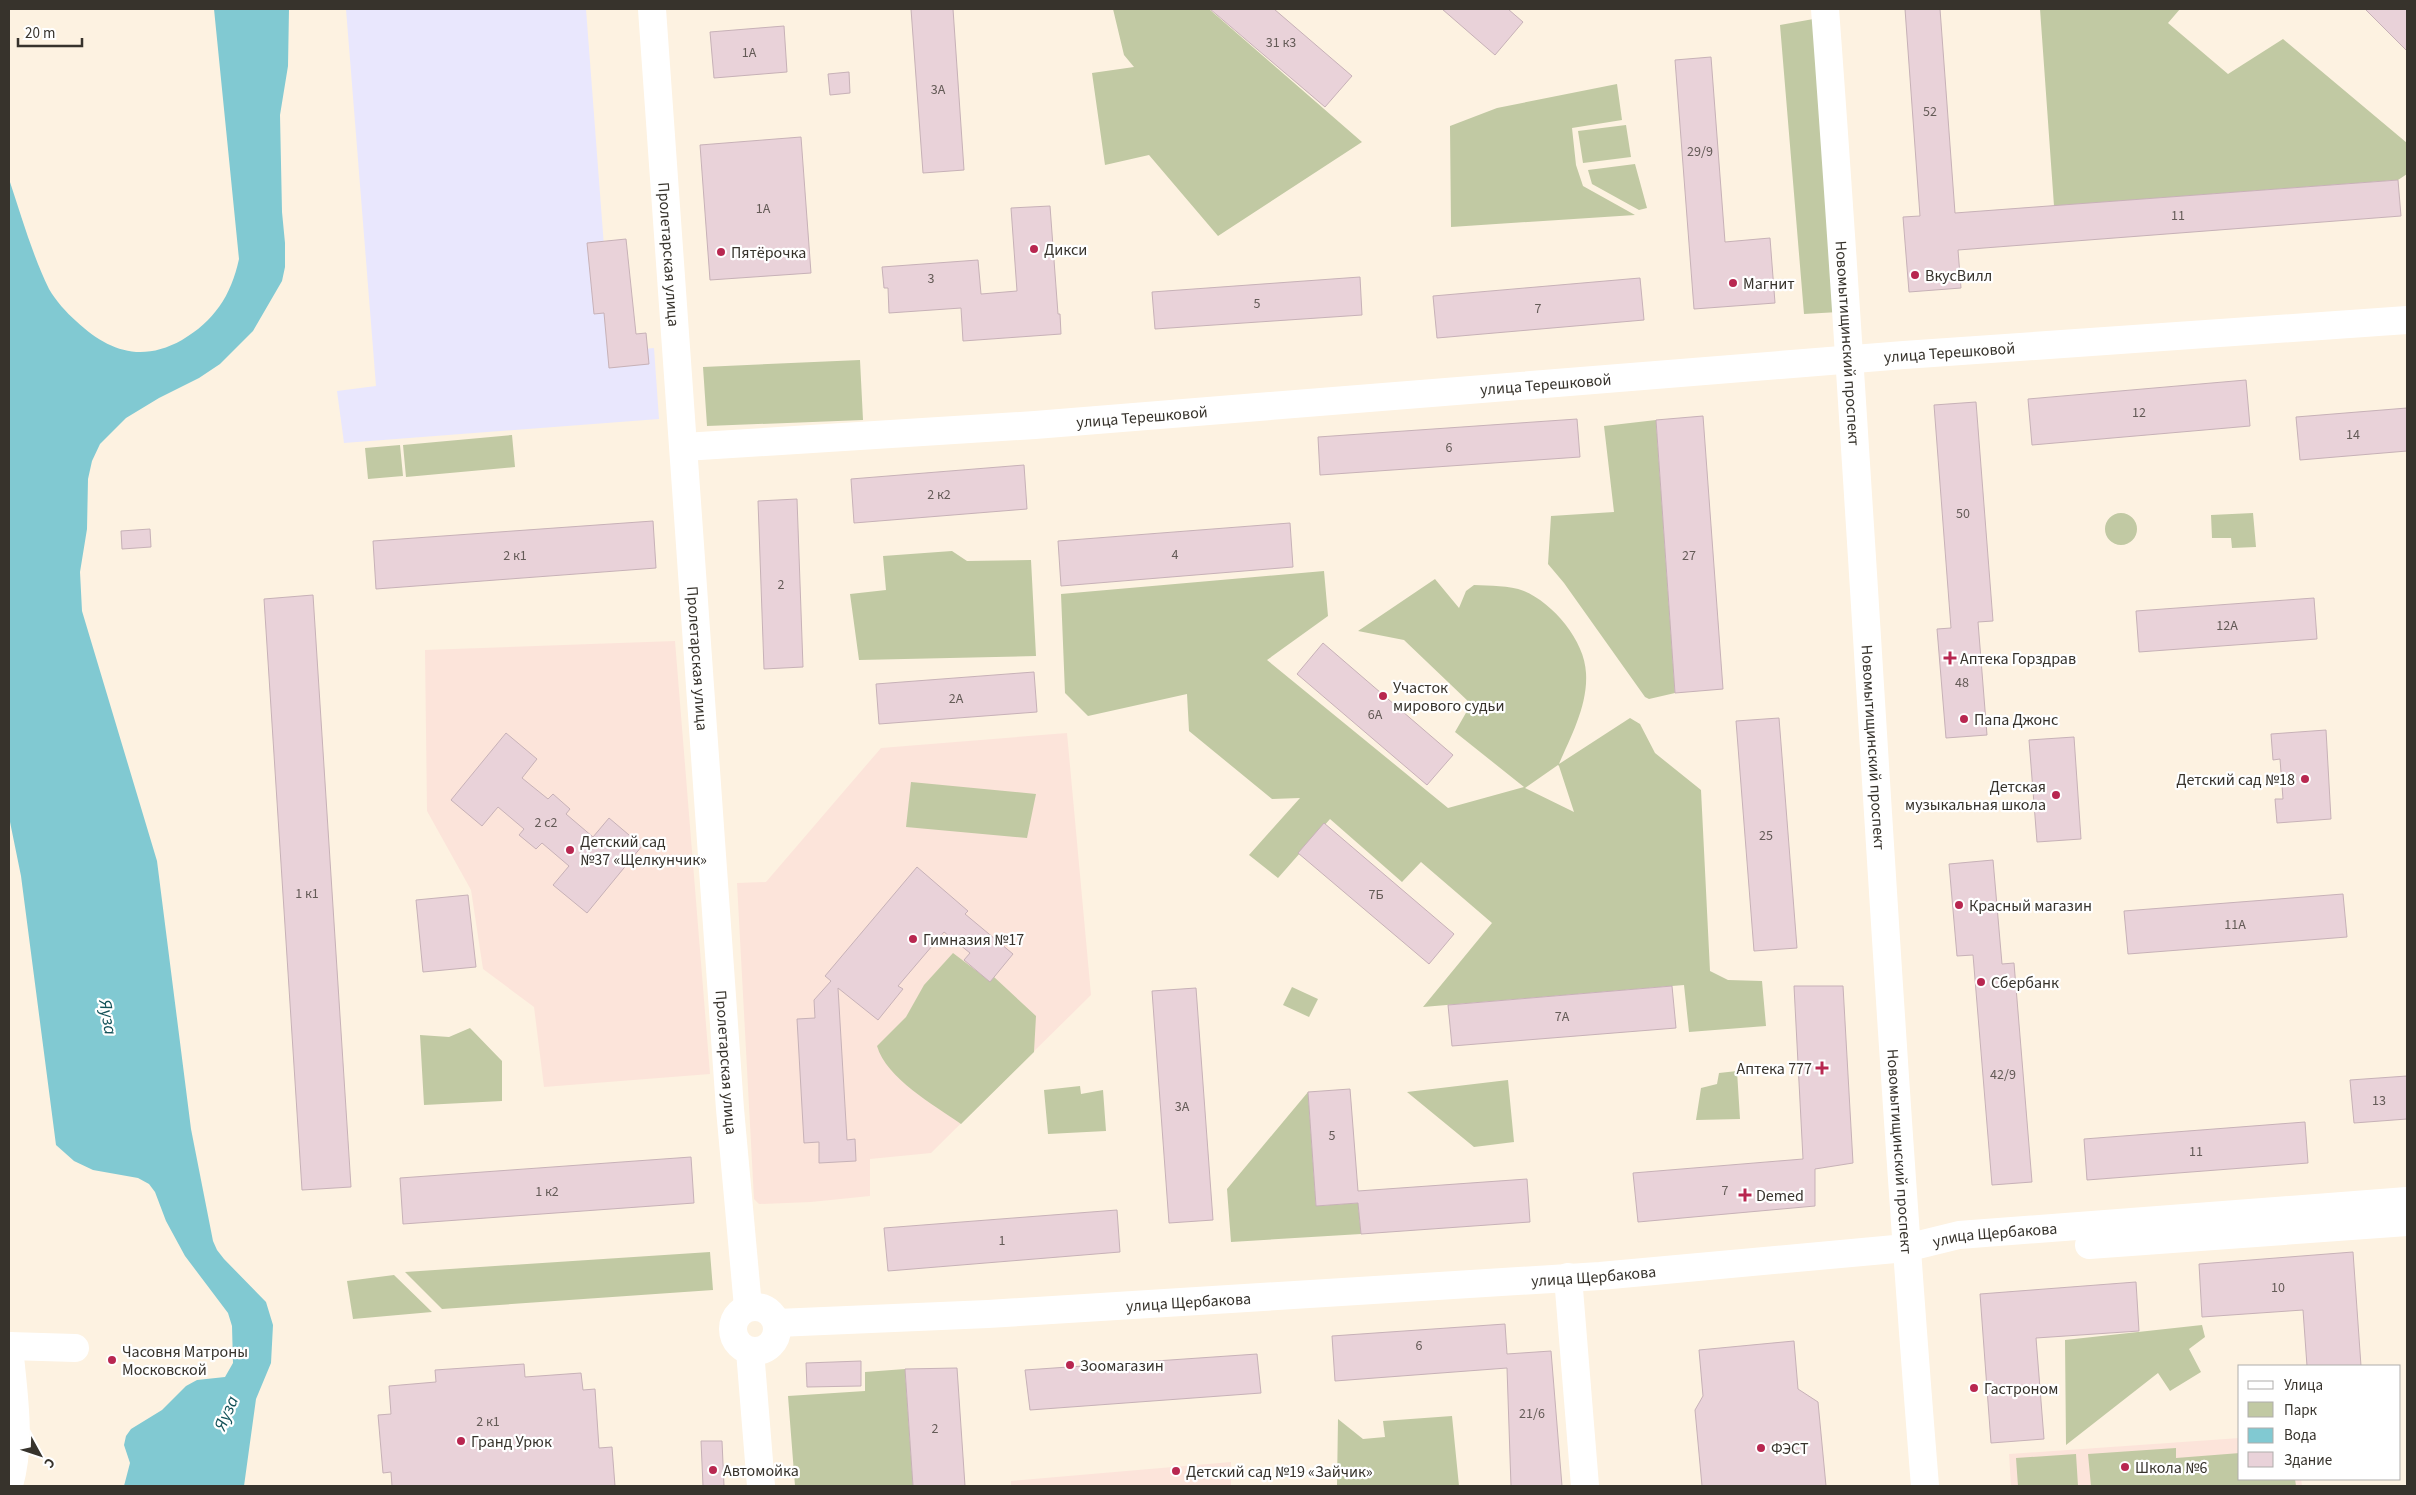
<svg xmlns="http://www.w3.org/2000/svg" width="2416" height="1495" font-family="'Source Sans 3',sans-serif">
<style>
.industrial{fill:#e9e7fd}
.education{fill:#fce4da}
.green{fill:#c1c9a3;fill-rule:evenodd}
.water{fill:#81c9d2}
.building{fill:#e9d2d9;stroke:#c7b1b7}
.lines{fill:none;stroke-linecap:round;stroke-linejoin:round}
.minor{stroke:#fff;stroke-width:28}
.major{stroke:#fff;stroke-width:28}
.poi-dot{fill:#b82750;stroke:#fff;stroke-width:2}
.labels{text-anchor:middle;stroke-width:4.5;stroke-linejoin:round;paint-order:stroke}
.number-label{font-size:14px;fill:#645b57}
.poi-label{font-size:16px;fill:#37332c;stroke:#fff;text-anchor:start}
.street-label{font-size:16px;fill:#37332c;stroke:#fff}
.water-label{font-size:18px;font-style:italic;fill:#135259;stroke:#fff}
</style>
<rect width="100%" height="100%" fill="#fdf2e1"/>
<path class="industrial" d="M346,9H586L612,352L654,348L659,419L344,443L337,391L376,386Z"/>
<path class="education" d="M675,641L710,1074L544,1087L534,1007L483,969L471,890L427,811L425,650Z
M1067,733L1091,995L931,1153L870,1159V1196L811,1202L759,1204L754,1199L737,883L766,882L881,748Z
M2240,1438V1479H2301L2302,1486H2011L2009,1454Z
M1231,1462V1486H1011V1481Z"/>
<path class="green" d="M1113,9H1209L1362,142L1218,236L1149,155L1105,165L1092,73L1134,67L1124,55Z
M2040,9H2180L2168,23L2228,74L2283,39L2407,143V174L2398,180L2054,206Z
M1819,18L1839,312L1804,314L1780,25Z
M1617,84L1622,120L1572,128L1576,165L1583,186L1635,215L1451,227L1450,126L1497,108Z
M1626,125L1631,157L1583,163L1578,131Z
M1635,164L1647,208L1639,210L1592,184L1588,170Z
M860,360L863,420L707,426L703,367Z
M1656,420L1675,693L1649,699L1645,697L1564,583L1548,564L1551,516L1614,512L1604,426Z
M512,435L515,467L406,477L403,445Z
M400,445L403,476L368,479L365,448Z
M2105 529a16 16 0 1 1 32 0a16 16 0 1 1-32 0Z
M2253,513L2256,547L2232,548L2231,538H2212L2211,515Z
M952,551L967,561L1031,560L1036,656L859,660L850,594L886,590L883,556Z
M1324,571L1328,616L1267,660L1448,808L1524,787L1455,732L1471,704L1404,640L1358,631L1435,579L1459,608L1466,591L1474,585C1490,586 1509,585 1524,591C1553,603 1585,641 1586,673C1588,705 1571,736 1559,764L1630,718L1640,724L1655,753L1701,790L1710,971L1728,980L1762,981L1766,1026L1689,1032L1684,985L1423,1007L1492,923L1421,862L1402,882L1330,819L1278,878L1249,855L1300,798L1272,799L1189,731L1187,694L1088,716L1065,693L1061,594ZM1558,765L1559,766L1574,812L1525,788Z
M911,782L1036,794L1027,838L906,827Z
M953,953L990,981L994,977L1036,1016L1034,1052L961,1124C934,1105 886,1078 877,1046L906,1017L924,985Z
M1292,987L1318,999L1309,1017L1283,1005Z
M470,1028L502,1061V1101L424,1105L420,1035L449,1037Z
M1737,1071L1740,1119L1696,1120L1701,1088L1717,1084L1719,1073Z
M1508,1080L1514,1142L1474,1147L1407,1092Z
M1080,1086L1081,1094L1103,1090L1106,1131L1048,1134L1044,1090Z
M1308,1092L1316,1206L1358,1203L1361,1234L1231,1242L1227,1189Z
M710,1252L713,1290L442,1309L405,1272Z
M394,1275L432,1312L353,1319L347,1281Z
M2202,1325L2205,1337L2189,1349L2201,1372L2170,1391L2158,1373L2066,1445L2065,1340Z
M905,1369L913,1486H795L788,1396L865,1391V1372Z
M1452,1416L1459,1486H1337L1338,1419L1363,1439L1385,1437L1383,1421Z
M2176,1448V1458L2240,1453V1479H2295L2296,1486H2091L2088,1454Z
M2076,1454L2078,1486H2018L2016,1458Z"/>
<path class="water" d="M214,9H289L288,66L280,115L282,212L285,243V267L282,281L253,331L220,364L199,378L159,398L126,418L100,444L92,461L88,479L87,529L80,572L82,611L157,861L191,1129L213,1241L217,1250L224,1259L266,1302L273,1325L271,1363L256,1399L244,1486H124L130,1463L124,1445L126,1436L131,1429L162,1410L186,1386L197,1380L225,1377L233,1363L232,1326L228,1313L185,1256L166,1221L155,1192L149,1184L138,1178L93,1170L74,1161L56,1145L21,876L9,817V179C21,215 32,254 49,289C56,301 66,312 76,321C108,351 141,363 182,340C214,321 231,296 239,259Z"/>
<path class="building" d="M911,9H953L964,170L923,173Z
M1210,9H1274L1352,76L1325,107Z
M1442,9H1508L1523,22L1495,55Z
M1905,9H1940L1955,213L2398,180L2401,216L1958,250L1961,288L1909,292L1903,217L1920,216Z
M2365,9H2407V51Z
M784,26L787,72L714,78L710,32Z
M1711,57L1725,242L1770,238L1775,303L1694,309L1675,60Z
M849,72L850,93L830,95L828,74Z
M801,137L811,273L710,280L700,145Z
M1050,206L1058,314H1060L1061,334L963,341L961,308L889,313L888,288H884L882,267L978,260L981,294L1017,291L1011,208Z
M626,239L636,334L646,333L649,364L609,368L604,313L594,314L587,243Z
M1360,277L1362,315L1155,329L1152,292Z
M1640,278L1644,320L1437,338L1433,296Z
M2246,380L2250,426L2032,445L2028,399Z
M1976,402L1993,621L1978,622L1987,735L1946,738L1937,629L1951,628L1934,405Z
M2407,408V451L2300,460L2296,417Z
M1703,416L1723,689L1675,693L1656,420Z
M1577,419L1580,457L1320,475L1318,437Z
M1024,465L1027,509L854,523L851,479Z
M797,499L803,667L764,669L758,501Z
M653,521L656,568L376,589L373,541Z
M1290,523L1293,567L1061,586L1058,541Z
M150,529L151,547L122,549L121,531Z
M313,595L351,1187L302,1190L264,599Z
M2314,598L2317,639L2139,652L2136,611Z
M1323,643L1453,755L1427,785L1297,674Z
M1034,672L1037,712L879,724L876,684Z
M1779,718L1797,948L1754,951L1736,721Z
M2326,730L2331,819L2277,823L2275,799H2283L2280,759L2273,760L2271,734Z
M506,733L537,759L522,778L548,799L553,794L570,809L566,814L593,837L609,818L642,846L587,913L553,885L569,866L542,843L536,849L519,835L524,829L498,807L482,826L451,800Z
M2074,737L2081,839L2037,842L2029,740Z
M1324,823L1454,934L1429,964L1298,853Z
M1993,860L2002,964L2014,963L2032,1182L1992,1185L1973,955L1957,956L1949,864Z
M917,867L968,911L965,914L1013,954L990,982L964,960L970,953L944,932L898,986L903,989L878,1020L838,988L847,1140L855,1139L856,1161L819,1163V1142L804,1143L797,1019L815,1018L814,1000L831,981L825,976Z
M2343,894L2347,937L2128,954L2124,911Z
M468,895L476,967L423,972L416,900Z
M1672,986L1676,1028L1452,1046L1448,1005Z
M1794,986H1843L1853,1163L1815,1169V1206L1638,1222L1633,1173L1803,1159Z
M1196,988L1213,1220L1169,1223L1152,991Z
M2407,1076V1119L2354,1123L2350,1080Z
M1350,1089L1358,1191L1527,1179L1530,1222L1361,1234L1358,1203L1316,1206L1308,1092Z
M2305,1122L2308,1163L2087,1180L2084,1139Z
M691,1157L694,1203L403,1224L400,1178Z
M1117,1210L1120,1252L888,1271L884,1228Z
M2353,1252L2361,1366H2307L2303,1310L2202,1317L2199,1264Z
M2136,1282L2139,1331L2036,1338L2044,1439L1991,1443L1980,1294Z
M1505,1324L1507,1354L1551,1351L1562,1486H1511L1507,1368L1335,1381L1332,1336Z
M1794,1341L1798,1389L1818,1402L1826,1486H1702L1695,1410L1703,1396L1699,1350Z
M1257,1354L1261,1393L1030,1410L1025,1370Z
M861,1361V1386L807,1387L806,1363Z
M524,1364L525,1377L581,1373L583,1390L595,1389L599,1448L612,1447L615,1486H392L391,1472L383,1473L378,1415L391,1414L389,1386L436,1382L435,1370Z
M957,1368L965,1486H913L905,1369Z
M701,1441H722L724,1486H703Z"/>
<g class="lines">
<g class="minor">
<path id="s1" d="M652,9L730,1109L748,1307"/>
<path id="s2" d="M684,447L1035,425L1904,355L2407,320"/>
<path d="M2089,1245L2407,1222"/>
<path d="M1568,1277L1585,1486"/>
<circle cx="755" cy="1329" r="22"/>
<path id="s3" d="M777,1323L988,1314L1600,1276L1906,1248L1959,1235L2407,1201"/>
<path d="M9,1346C13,1392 22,1440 9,1485"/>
<path d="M9,1346L75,1348"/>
<path d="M750,1351L761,1486"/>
</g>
<path class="major" id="s4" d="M1825,9C1862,501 1885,994 1925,1486"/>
</g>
<g class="poi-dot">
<circle cx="1034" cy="249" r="5"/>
<circle cx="721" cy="252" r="5"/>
<circle cx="1915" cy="275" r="5"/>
<circle cx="1733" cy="283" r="5"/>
<path d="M1947.5 650.5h5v5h5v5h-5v5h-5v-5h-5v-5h5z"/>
<circle cx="1383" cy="696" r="5"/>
<circle cx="1964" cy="719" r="5"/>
<circle cx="2305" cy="779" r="5"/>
<circle cx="2056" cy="795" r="5"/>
<circle cx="570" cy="850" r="5"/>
<circle cx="1959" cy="905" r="5"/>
<circle cx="913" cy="939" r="5"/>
<circle cx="1981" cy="982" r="5"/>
<path d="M1819.5 1060.5h5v5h5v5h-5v5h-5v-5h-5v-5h5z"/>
<path d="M1742.5 1187.5h5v5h5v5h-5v5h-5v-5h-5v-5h5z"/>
<circle cx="112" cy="1360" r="5"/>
<circle cx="1070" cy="1365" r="5"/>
<circle cx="1974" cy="1388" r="5"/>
<circle cx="461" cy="1441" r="5"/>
<circle cx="1761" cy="1448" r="5"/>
<circle cx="2125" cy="1467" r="5"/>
<circle cx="713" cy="1470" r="5"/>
<circle cx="1176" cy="1471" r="5"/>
</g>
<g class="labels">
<g class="number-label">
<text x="1281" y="47">31 к3</text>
<text x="749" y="57">1А</text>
<text x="938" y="94">3А</text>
<text x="1930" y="116">52</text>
<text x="1700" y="156">29/9</text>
<text x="763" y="213">1А</text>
<text x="2178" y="220">11</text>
<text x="931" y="283">3</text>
<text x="1257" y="308">5</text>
<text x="1538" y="313">7</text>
<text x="2139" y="417">12</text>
<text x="2353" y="439">14</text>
<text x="1449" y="452">6</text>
<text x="939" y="499">2 к2</text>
<text x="1963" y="518">50</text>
<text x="1175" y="559">4</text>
<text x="515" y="560">2 к1</text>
<text x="1689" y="560">27</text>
<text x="781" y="589">2</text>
<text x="2227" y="630">12А</text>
<text x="1962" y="687">48</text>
<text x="956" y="703">2А</text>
<text x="1375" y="719">6А</text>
<text x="546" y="827">2 с2</text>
<text x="1766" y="840">25</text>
<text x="307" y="898">1 к1</text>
<text x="1376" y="899">7Б</text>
<text x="2235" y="929">11А</text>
<text x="1562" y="1021">7А</text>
<text x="2003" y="1079">42/9</text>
<text x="2379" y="1105">13</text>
<text x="1182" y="1111">3А</text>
<text x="1332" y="1140">5</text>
<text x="2196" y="1156">11</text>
<text x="1725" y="1195">7</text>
<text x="547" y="1196">1 к2</text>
<text x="1002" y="1245">1</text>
<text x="2278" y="1292">10</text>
<text x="1419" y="1350">6</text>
<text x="1532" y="1418">21/6</text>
<text x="488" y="1426">2 к1</text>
<text x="935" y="1433">2</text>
</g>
<g class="poi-label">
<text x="1044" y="255">Дикси</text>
<text x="731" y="258">Пятёрочка</text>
<text x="1925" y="281">ВкусВилл</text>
<text x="1743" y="289">Магнит</text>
<text x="1960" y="664">Аптека Горздрав</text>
<text x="1393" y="693">Участок<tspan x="1393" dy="18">мирового судьи</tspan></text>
<text x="1974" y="725">Папа Джонс</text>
<text x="2295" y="785" text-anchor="end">Детский сад №18</text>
<text x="2046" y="792" text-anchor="end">Детская<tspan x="2046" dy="18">музыкальная школа</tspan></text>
<text x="580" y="847">Детский сад<tspan x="580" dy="18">№37 «Щелкунчик»</tspan></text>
<text x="1969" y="911">Красный магазин</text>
<text x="923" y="945">Гимназия №17</text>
<text x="1991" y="988">Сбербанк</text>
<text x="1812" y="1074" text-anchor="end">Аптека 777</text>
<text x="1756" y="1201">Demed</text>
<text x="122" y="1357">Часовня Матроны<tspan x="122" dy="18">Московской</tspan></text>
<text x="1080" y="1371">Зоомагазин</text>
<text x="1984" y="1394">Гастроном</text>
<text x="471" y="1447">Гранд Урюк</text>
<text x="1771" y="1454">ФЭСТ</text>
<text x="2135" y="1473">Школа №6</text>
<text x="723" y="1476">Автомойка</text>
<text x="1186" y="1477">Детский сад №19 «Зайчик»</text>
</g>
<g class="street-label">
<text dy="6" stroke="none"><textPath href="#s1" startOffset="246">Пролетарская улица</textPath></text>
<text dy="6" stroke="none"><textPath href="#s4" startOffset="335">Новомытищинский проспект</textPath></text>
<text dy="6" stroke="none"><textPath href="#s2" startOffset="1269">улица Терешковой</textPath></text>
<text dy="6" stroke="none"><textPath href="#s2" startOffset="864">улица Терешковой</textPath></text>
<text dy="6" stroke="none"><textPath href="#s2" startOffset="459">улица Терешковой</textPath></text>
<text dy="6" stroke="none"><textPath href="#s1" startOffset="651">Пролетарская улица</textPath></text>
<text dy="6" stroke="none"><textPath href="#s4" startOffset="740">Новомытищинский проспект</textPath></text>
<text dy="6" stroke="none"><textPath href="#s1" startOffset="1056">Пролетарская улица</textPath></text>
<text dy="6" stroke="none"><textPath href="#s4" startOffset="1145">Новомытищинский проспект</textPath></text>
<text dy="6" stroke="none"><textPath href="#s3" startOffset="1222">улица Щербакова</textPath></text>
<text dy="6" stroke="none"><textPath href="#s3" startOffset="818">улица Щербакова</textPath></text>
<text dy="6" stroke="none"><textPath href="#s3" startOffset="412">улица Щербакова</textPath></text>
</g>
<g class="water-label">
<text transform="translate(108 1017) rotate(80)" y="6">Яуза</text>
<text transform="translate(226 1413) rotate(-67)" y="6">Яуза</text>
</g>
</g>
<rect width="2416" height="1495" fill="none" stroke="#37332c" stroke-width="20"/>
<rect x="2238" y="1365" width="162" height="115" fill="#ffffff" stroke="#afadab"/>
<rect x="2248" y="1381" width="25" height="8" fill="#ffffff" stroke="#afadab"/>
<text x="2284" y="1390" font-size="15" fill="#37332c">Улица</text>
<rect x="2248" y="1402" width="25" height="15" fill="#c1c9a3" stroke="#afadab"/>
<text x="2284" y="1415" font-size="15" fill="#37332c">Парк</text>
<rect x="2248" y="1428" width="25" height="15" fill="#81c9d2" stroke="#afadab"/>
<text x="2284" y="1440" font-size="15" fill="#37332c">Вода</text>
<rect x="2248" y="1452" width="25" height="15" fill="#e9d2d9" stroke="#afadab"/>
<text x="2284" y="1465" font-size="15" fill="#37332c">Здание</text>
<g transform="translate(40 1455) rotate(130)" stroke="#ffffff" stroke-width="4" paint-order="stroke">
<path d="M0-4L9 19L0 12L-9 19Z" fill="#37332c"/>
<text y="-8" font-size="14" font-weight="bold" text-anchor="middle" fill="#37332c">С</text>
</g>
<path d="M18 38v8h64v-8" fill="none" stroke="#37332c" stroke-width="2.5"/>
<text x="25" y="38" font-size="15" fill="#37332c" stroke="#ffffff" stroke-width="4" paint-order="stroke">20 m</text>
</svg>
